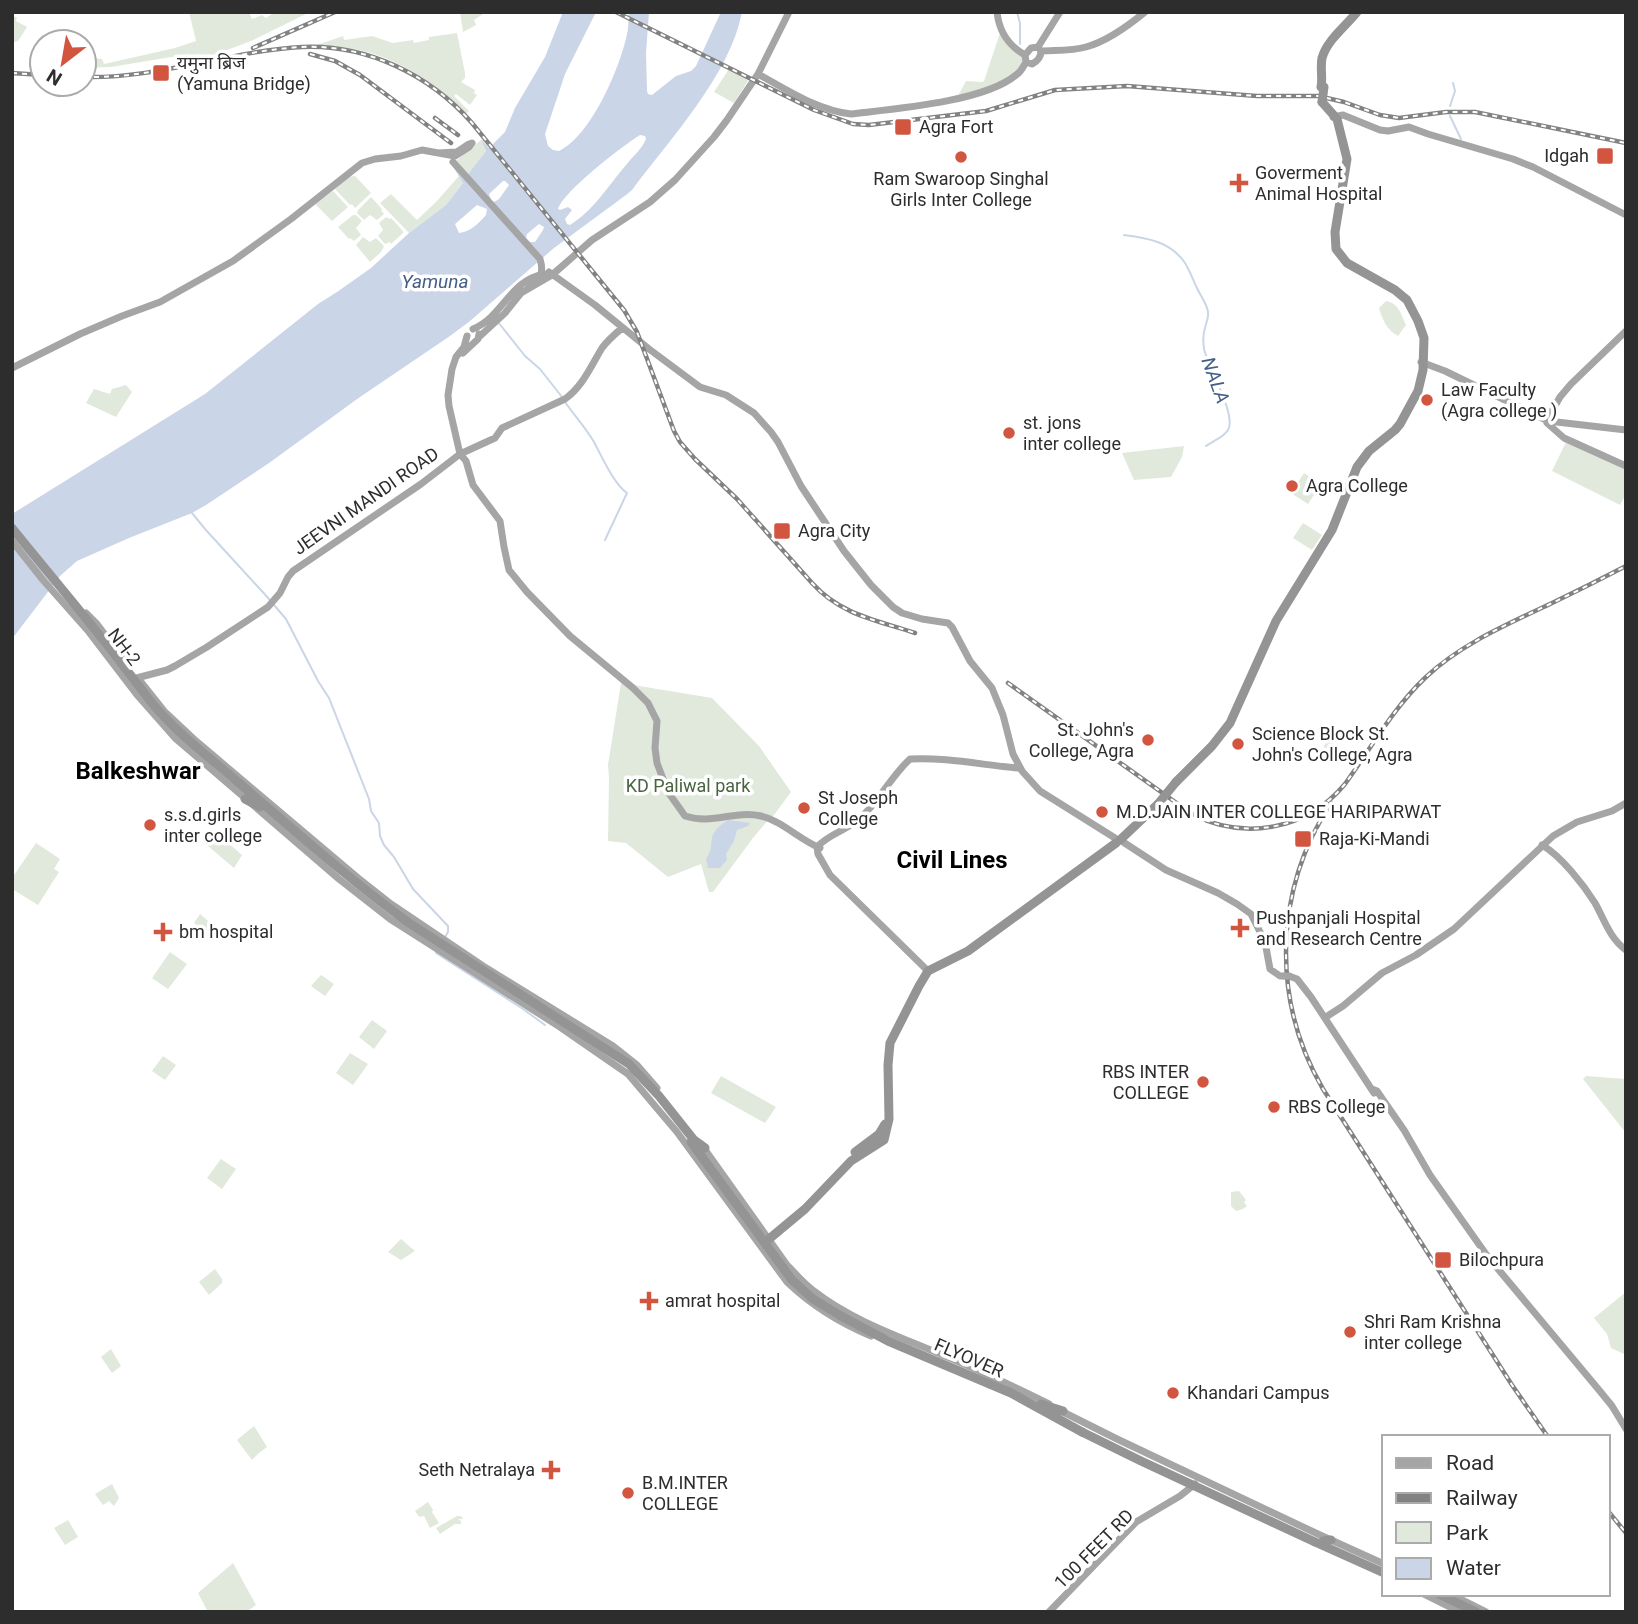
<svg xmlns="http://www.w3.org/2000/svg" width="1638" height="1624" font-family="Roboto,'Noto Sans Devanagari',sans-serif">
<style>
.green{fill:#e0e9dc}
.water{fill:#cad5e7;fill-rule:evenodd}
.lines{fill:none;stroke-linecap:round;stroke-linejoin:round}
.stream{stroke:#cad5e7;stroke-width:2}
.major{stroke:#a5a5a5;stroke-width:7}
.highway{stroke:#949494;stroke-width:9}
.rail-casing{stroke:#828282;stroke-width:4.5}
.rail{stroke:#fff;stroke-width:2;stroke-dasharray:5;stroke-linecap:butt}
.major-bridge{stroke:#a5a5a5;stroke-width:7}
.highway-bridge{stroke:#949494;stroke-width:9}
.poi-dot{fill:#d25540;stroke:#fff;stroke-width:2.5}
.labels{text-anchor:middle;stroke-width:7;stroke-linejoin:round;paint-order:stroke}
.poi-label{font-size:18px;fill:#2d2d2d;stroke:#fff;text-anchor:start}
.street-label{font-size:18px;fill:#2d2d2d;stroke:#fff}
.park-label{font-size:18px;fill:#48643f;stroke:#fff}
.water-label{font-size:19px;font-style:italic;fill:#445e86;stroke:#fff}
.district-label{font-size:24px;font-weight:bold;fill:#000;stroke:#fff}
</style>
<rect width="100%" height="100%" fill="#fff"/>
<path class="green" d="M189,12H249L252,19L262,15L266,18L275,12H310L251,41L211,56L171,57L111,67L84,68V55L86,61L94,58L102,59L104,64L175,48L196,41Z
M460,12H486L474,20L476,25L463,32Z
M12,15L17,18L16,21L27,27L18,41L13,42Z
M457,33L465,73V78L461,82L475,90L474,93L477,95L470,105L456,94L454,96L469,111L466,114C442,87 406,64 371,53C353,48 335,46 317,45L343,36L344,40L372,36L393,43L413,40L414,43L429,40V37Z
M1000,33L1023,57C1022,82 979,90 960,96L959,94L966,81L982,82L984,81Z
M729,69L749,79L734,103L714,92Z
M481,140L486,151L466,178L456,161Z
M355,176L371,193L355,208L352,204L350,205L335,189L348,177Z
M459,176L463,183L446,205L409,233L380,203L391,194L417,220L436,202Z
M333,191L348,207L332,221L315,204Z
M371,197L382,209L381,210L384,214L377,220L370,215L364,220L357,213L358,210Z
M353,215H356L362,221L356,228L361,235L354,241L350,238L349,239L338,227Z
M386,217L390,219L391,218L403,231V233L391,244L390,242L385,244L378,236L383,230L379,223Z
M363,237L370,242L376,238L384,246L381,252L370,262L356,245Z
M1386,301C1399,303 1401,315 1406,325L1398,336C1387,330 1382,319 1379,308Z
M126,385L132,392L116,417L86,403L94,389L110,394L112,389Z
M1566,442L1626,468V494L1620,505L1552,471Z
M1184,446L1182,457L1171,477L1134,480L1122,453Z
M1304,473L1321,484L1308,504L1291,493Z
M1303,523L1322,535L1312,550L1293,538Z
M621,683L712,698L759,746L791,792L774,815L768,820L753,838L713,892H709L701,864L668,877L626,843L608,841L609,778L608,765Z
M1328,738L1346,756L1342,762L1318,759Z
M218,834L242,855L234,868L208,846Z
M36,843L60,859L54,869L59,872L38,905L12,889V878Z
M200,914L223,934L218,941L194,923Z
M170,952L187,964L168,989L152,978Z
M321,975L334,984L325,996L311,986Z
M372,1020L387,1031L374,1049L359,1037Z
M350,1053L368,1064L353,1085L336,1073Z
M163,1056L176,1065L165,1080L152,1071Z
M721,1076L776,1107L765,1123L711,1093Z
M1586,1076L1626,1079V1133L1583,1079Z
M221,1159L236,1169L222,1189L207,1178Z
M1239,1191L1246,1200L1244,1202L1247,1206L1243,1209L1236,1211L1231,1206V1192Z
M401,1239L415,1251L401,1260L388,1252Z
M215,1269L222,1279V1283L209,1295L199,1282Z
M1626,1292V1355L1611,1348L1607,1334L1594,1318Z
M111,1349L121,1366L112,1373L101,1357Z
M254,1426L267,1447L259,1453L252,1460L237,1440Z
M112,1484L119,1498L114,1506L109,1501L103,1505L95,1494Z
M428,1502L433,1510L432,1512L439,1523L430,1528L424,1516L419,1517L415,1511Z
M457,1516H461L463,1519H458L461,1521V1524H455L440,1534L436,1528Z
M68,1520L78,1537L65,1545L54,1528Z
M233,1563L256,1605L246,1612H208L198,1593Z"/>
<path class="water" d="M563,12H596L565,74L545,134L548,146L553,150L559,151C591,136 620,68 627,34C629,27 628,19 629,12H649L646,53L647,91L648,94L652,95L676,76L691,71L696,66L721,12H742C730,75 670,139 632,190L626,195L554,248L470,321L450,336L360,397L269,463L206,505L192,513L129,538L77,561L60,576L12,639V514L205,394L318,304L337,292L371,268L409,233L446,205L463,183L452,165L466,177L486,151L481,140H482L489,148L505,132L515,108L545,57ZM640,135L645,136L646,139C642,149 633,156 626,165C608,186 594,210 570,225L567,224L565,219L572,210L568,207L560,210L558,209C565,190 621,147 640,135ZM503,181H505L509,185L499,199L494,202L491,200L489,194ZM477,205L487,209L486,215C479,223 470,232 459,233L455,224ZM539,224L544,227L543,230L535,242H530L526,238L527,234Z
M728,820L750,823L748,826L737,830L734,841L726,854L727,860L720,868H708L706,859C718,842 702,837 728,820Z"/>
<g class="lines">
<path class="stream" d="M1017,12L1020,23V44
M1450,106L1455,91L1453,83
M1450,116L1461,139
M1124,235C1148,238 1171,242 1185,263C1190,271 1193,280 1197,288C1200,295 1207,304 1208,312C1209,317 1206,323 1205,328C1203,334 1203,342 1204,349C1208,366 1237,416 1228,430C1224,437 1213,441 1206,446
M498,322L525,356L540,369L562,397
M565,402C574,415 586,428 594,442C602,457 614,484 627,493L605,540
M192,513L205,529L270,600
M274,605L286,619L318,681L329,698L369,799L371,811L379,823L380,836L384,845L394,857L413,889L448,926V932L445,937
M436,952V953L523,1009L545,1025"/>
<path class="major" d="M997,12C999,31 1009,46 1025,55
M1038,47L1060,12
M1041,51C1041,57 1038,61 1032,64L1026,62L1025,55L1031,48L1038,47L1041,51C1056,50 1072,51 1086,47C1108,41 1128,26 1145,12
M758,74C787,90 817,110 851,114C893,109 984,102 1016,75C1021,72 1023,67 1026,62
M1333,117L1343,115L1380,130L1388,131L1409,127L1428,134L1513,159L1533,167L1626,215
M549,272L595,305L649,349L700,387L726,395L754,413L771,432L778,442L801,486L844,551L871,585L893,607L902,613L922,619L948,623L952,627L970,661L992,688L1003,715L1013,754L1022,771L1040,791L1115,838
M473,329C504,316 509,280 545,274
M467,336L464,347L456,357L452,369L448,395L449,406L460,454L466,461L473,485L500,521L504,547L509,570L527,592L570,636L633,688L648,703L657,721L655,748L657,763L668,792L685,816C712,825 734,810 761,816C782,821 800,840 820,848
M479,337L505,313L521,293L552,275L592,240L650,202L675,180L714,137L727,120L758,74L789,12
M463,353L478,339L479,334
M1421,362L1445,371L1546,420
M12,368L80,334L122,316L160,302L233,261L291,219L362,163L375,159L401,156L422,150L455,156L469,147L472,143L469,144L457,152L438,153
M1547,420L1560,397L1571,384L1626,331
M1548,421L1626,430
M1547,423L1564,438L1626,466
M12,541L43,580L89,632L138,696L175,738L238,792L339,879L390,919L560,1027L628,1074L677,1132L787,1282C812,1306 840,1323 871,1336
M86,613L97,624L125,661
M129,680L167,670L175,666L207,647L268,607L280,593L288,577L293,571L421,484L460,454L495,438L502,428L565,399C583,386 591,366 602,348C607,341 615,334 622,328
M141,682L164,711L196,741L358,878L391,904L483,966L613,1046L637,1065L657,1088
M1120,840L1166,870L1218,893L1237,904L1251,914L1265,942L1270,969L1280,976H1285
M1542,845C1561,856 1583,884 1595,903C1604,919 1610,939 1626,950
M928,971L830,875L818,854L817,847C828,835 842,832 855,822C877,806 890,777 910,759C944,757 983,765 1017,768L1020,767
M1289,976L1297,979L1311,997L1374,1093
M1326,1017L1343,1006L1382,973L1416,955L1454,929L1553,836L1577,822L1612,811L1626,803
M1372,1089L1377,1091L1404,1130L1430,1175L1488,1257L1599,1390L1612,1406L1626,1429
M701,1144L787,1265C796,1274 804,1284 814,1291C851,1320 898,1336 940,1354C977,1369 1013,1386 1049,1404
M1059,1410L1117,1439L1320,1535L1384,1564
M1424,1594L1460,1612
M1450,1594L1486,1612
M1049,1612L1136,1522L1180,1496L1195,1484"/>
<path class="highway" d="M1321,87C1323,78 1320,68 1322,58C1327,40 1346,26 1357,12
M12,528C49,574 87,618 122,664
M142,690C168,727 206,754 239,783C295,831 350,880 409,923L629,1064L659,1096L694,1140L705,1148
M1176,782L1212,746L1230,723L1276,621L1332,530L1357,467L1369,451L1395,430L1400,424L1418,391L1423,370L1424,338L1418,321L1407,300L1395,290L1347,263L1336,249L1335,232L1347,159L1337,119L1322,102
M245,799L260,807
M1120,840L1158,804
M855,1152L879,1134L885,1124
M769,1239L805,1209L851,1161L884,1140L889,1119L888,1065L890,1043L919,986L928,971L968,951L1116,843
M841,1316L888,1341L1011,1393L1082,1432
M1041,1404L1063,1411
M1323,1541L1331,1540
M1315,1542L1384,1573
M1439,1594L1476,1612"/>
<g class="rail-casing">
<path id="rail" d="M616,12L814,110L853,124L869,125L986,111L1055,90L1127,86L1257,96H1318L1344,102L1380,115L1399,118L1446,112H1475L1626,143
M253,48L335,12
M310,54L335,61L360,75L451,143
M12,73L42,75
M84,77C158,79 229,51 302,47C367,44 430,75 472,123L624,310L637,332L674,431L680,442L695,459L737,499L812,583C841,615 876,620 915,633
M435,118L458,135
M1008,683L1192,814C1244,841 1307,830 1345,784C1371,748 1393,708 1426,677C1461,644 1506,625 1550,604C1575,592 1601,579 1626,566
M1331,803C1274,890 1271,1000 1323,1089L1512,1385L1548,1437
M1608,1511L1626,1533"/>
</g>
<use href="#rail" class="rail"/>
<path class="major-bridge" d="M453,162L540,259C544,272 541,280 529,286
M1285,976H1289"/>
<path class="highway-bridge" d="M1322,102L1324,87
M122,664L142,690
M1158,804L1176,782
M691,1142L792,1280L813,1299L841,1316
M1082,1432L1141,1461L1315,1542"/>
</g>
<g class="poi-dot">
<rect x="152" y="64" width="18" height="18" rx="3.5"/>
<rect x="894" y="118" width="18" height="18" rx="3.5"/>
<rect x="1596" y="147" width="18" height="18" rx="3.5"/>
<circle cx="961" cy="157" r="7"/>
<path d="M1235.5 172.5h7v7h7v7h-7v7h-7v-7h-7v-7h7z"/>
<circle cx="1427" cy="400" r="7"/>
<circle cx="1009" cy="433" r="7"/>
<circle cx="1292" cy="486" r="7"/>
<rect x="773" y="522" width="18" height="18" rx="3.5"/>
<circle cx="1148" cy="740" r="7"/>
<circle cx="1238" cy="744" r="7"/>
<circle cx="804" cy="808" r="7"/>
<circle cx="1102" cy="812" r="7"/>
<circle cx="150" cy="825" r="7"/>
<rect x="1294" y="830" width="18" height="18" rx="3.5"/>
<path d="M1236.5 917.5h7v7h7v7h-7v7h-7v-7h-7v-7h7z"/>
<path d="M159.5 921.5h7v7h7v7h-7v7h-7v-7h-7v-7h7z"/>
<circle cx="1203" cy="1082" r="7"/>
<circle cx="1274" cy="1107" r="7"/>
<rect x="1434" y="1251" width="18" height="18" rx="3.5"/>
<path d="M645.5 1290.5h7v7h7v7h-7v7h-7v-7h-7v-7h7z"/>
<circle cx="1350" cy="1332" r="7"/>
<circle cx="1173" cy="1393" r="7"/>
<path d="M547.5 1459.5h7v7h7v7h-7v7h-7v-7h-7v-7h7z"/>
<circle cx="628" cy="1493" r="7"/>
</g>
<g class="labels">
<g class="poi-label">
<text x="177" y="69">यमुना ब्रिज<tspan x="177" dy="21">(Yamuna Bridge)</tspan></text>
<text x="919" y="133">Agra Fort</text>
<text x="1589" y="162" text-anchor="end">Idgah</text>
<text x="1255" y="179">Goverment<tspan x="1255" dy="21">Animal Hospital</tspan></text>
<text x="961" y="185" text-anchor="middle">Ram Swaroop Singhal<tspan x="961" dy="21">Girls Inter College</tspan></text>
<text x="1441" y="396">Law Faculty<tspan x="1441" dy="21">(Agra college )</tspan></text>
<text x="1023" y="429">st. jons<tspan x="1023" dy="21">inter college</tspan></text>
<text x="1306" y="492">Agra College</text>
<text x="798" y="537">Agra City</text>
<text x="1134" y="736" text-anchor="end">St. John's<tspan x="1134" dy="21">College, Agra</tspan></text>
<text x="1252" y="740">Science Block St.<tspan x="1252" dy="21">John's College, Agra</tspan></text>
<text x="818" y="804">St Joseph<tspan x="818" dy="21">College</tspan></text>
<text x="1116" y="818">M.D.JAIN INTER COLLEGE HARIPARWAT</text>
<text x="164" y="821">s.s.d.girls<tspan x="164" dy="21">inter college</tspan></text>
<text x="1319" y="845">Raja-Ki-Mandi</text>
<text x="1256" y="924">Pushpanjali Hospital<tspan x="1256" dy="21">and Research Centre</tspan></text>
<text x="179" y="938">bm hospital</text>
<text x="1189" y="1078" text-anchor="end">RBS INTER<tspan x="1189" dy="21">COLLEGE</tspan></text>
<text x="1288" y="1113">RBS College</text>
<text x="1459" y="1266">Bilochpura</text>
<text x="665" y="1307">amrat hospital</text>
<text x="1364" y="1328">Shri Ram Krishna<tspan x="1364" dy="21">inter college</tspan></text>
<text x="1187" y="1399">Khandari Campus</text>
<text x="535" y="1476" text-anchor="end">Seth Netralaya</text>
<text x="642" y="1489">B.M.INTER<tspan x="642" dy="21">COLLEGE</tspan></text>
</g>
<g class="street-label">
<text transform="translate(366 501) rotate(-35)" y="6">JEEVNI MANDI ROAD</text>
<text transform="translate(124 647) rotate(53)" y="6">NH-2</text>
<text transform="translate(969 1358) rotate(23)" y="6">FLYOVER</text>
<text transform="translate(1094 1549) rotate(-45)" y="6">100 FEET RD</text>
</g>
<g class="park-label">
<text x="688" y="792">KD Paliwal park</text>
</g>
<g class="water-label">
<text x="435" y="288">Yamuna</text>
<text transform="translate(1216 380) rotate(70)" y="7">NALA</text>
</g>
<g class="district-label">
<text x="138" y="779">Balkeshwar</text>
<text x="952" y="868">Civil Lines</text>
</g>
</g>
<rect width="1638" height="1624" fill="none" stroke="#2d2d2d" stroke-width="28"/>
<rect x="1382" y="1435" width="228" height="161" fill="#ffffff" stroke="#ababab" stroke-width="2"/>
<rect x="1396" y="1458" width="35" height="10" fill="#a5a5a5" stroke="#ababab" stroke-width="2"/>
<text x="1446" y="1470" font-size="21" fill="#2d2d2d">Road</text>
<rect x="1396" y="1493" width="35" height="10" fill="#828282" stroke="#ababab" stroke-width="2"/>
<text x="1446" y="1505" font-size="21" fill="#2d2d2d">Railway</text>
<rect x="1396" y="1522" width="35" height="21" fill="#e0e9dc" stroke="#ababab" stroke-width="2"/>
<text x="1446" y="1540" font-size="21" fill="#2d2d2d">Park</text>
<rect x="1396" y="1558" width="35" height="21" fill="#cad5e7" stroke="#ababab" stroke-width="2"/>
<text x="1446" y="1575" font-size="21" fill="#2d2d2d">Water</text>
<g transform="translate(63 63) rotate(211)"><circle r="33" fill="#ffffff" stroke="#ababab" stroke-width="2"/>
<path d="M0-5L12 26L0 18L-12 26Z" fill="#d25540"/>
<text y="-10" font-size="19" font-weight="bold" text-anchor="middle" fill="#2d2d2d">N</text>
</g>
</svg>
